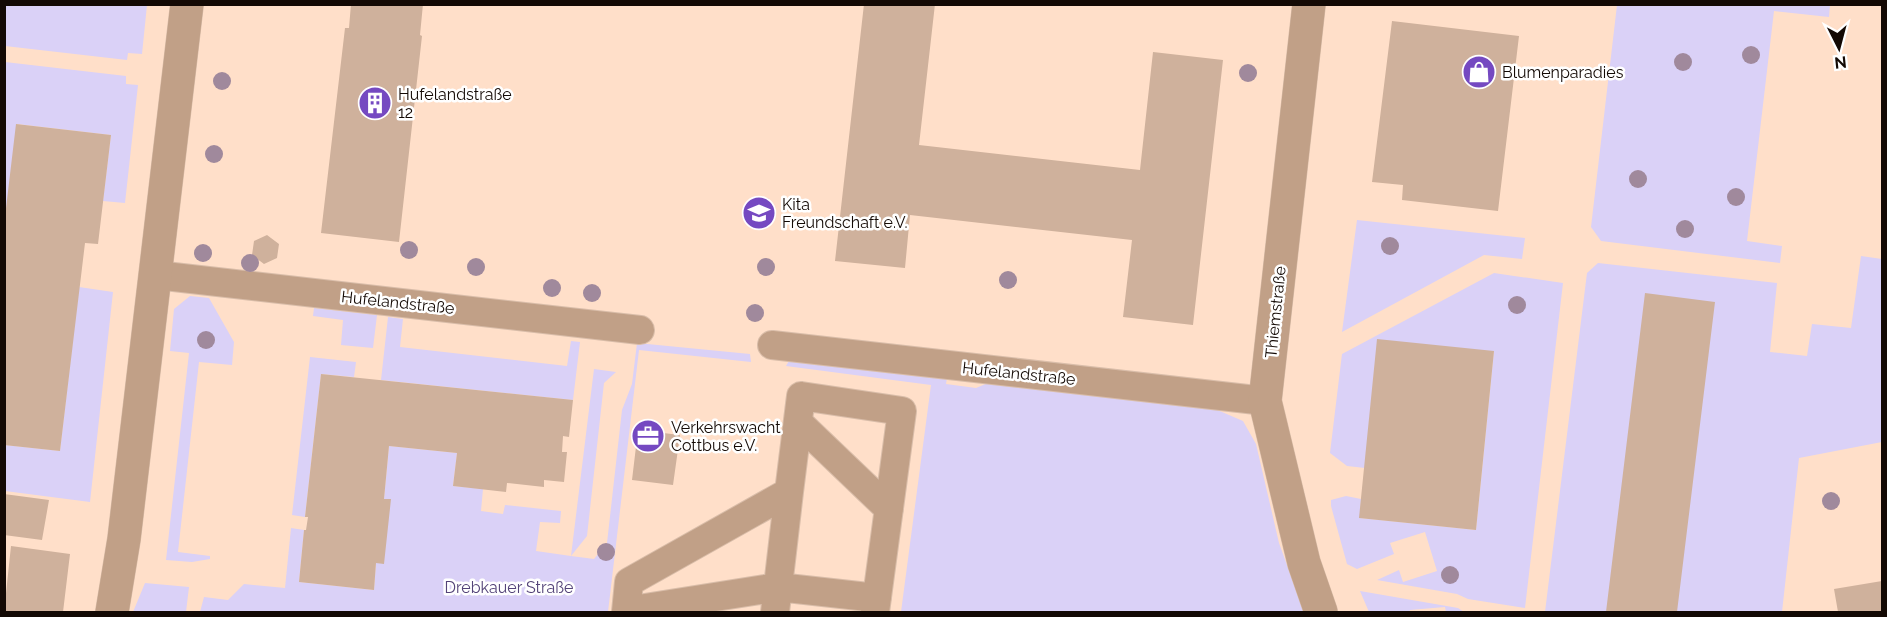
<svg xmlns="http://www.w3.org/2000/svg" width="1887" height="617" font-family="Raleway,sans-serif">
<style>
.green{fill:#dad1f7}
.building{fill:#cfb19c}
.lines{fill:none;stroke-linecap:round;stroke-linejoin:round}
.service-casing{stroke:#d9bda9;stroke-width:30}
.minor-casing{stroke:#d9bda9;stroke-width:34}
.service{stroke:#c1a087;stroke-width:28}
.minor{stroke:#c1a087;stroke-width:33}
.tree{fill:#a0899c}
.labels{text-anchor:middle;stroke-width:5;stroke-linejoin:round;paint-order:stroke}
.poi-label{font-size:16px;fill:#130904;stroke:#fff;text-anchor:start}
.street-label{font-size:16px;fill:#130904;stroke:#fff}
.park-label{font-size:16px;fill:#534378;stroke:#fff}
</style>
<rect width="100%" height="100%" fill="#ffdfc9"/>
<path class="green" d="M5,4L147,5L142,54L128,53L127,60L5,46Z
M1617,5H1830L1829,17L1774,11L1747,241L1782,246L1780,263L1601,241L1591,227Z
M5,62L126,76V84L138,85L125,203L103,201L111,135L17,124L5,225Z
M1357,220L1525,238L1522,259L1484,255L1342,332Z
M1861,256L1882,259V442L1799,458L1782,612H1545L1587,273L1598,263L1777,283L1770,352L1807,356L1812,324L1851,328Z
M1494,273L1563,283L1525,608L1468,599L1457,594L1377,580L1399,570L1403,582L1437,571L1425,532L1390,543L1394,554L1357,569L1347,564L1331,506V500L1346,496L1361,499L1360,518L1476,530L1494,351L1365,468L1347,466L1330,453L1342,354Z
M79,287L113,292L90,502L5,491V445L60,451Z
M190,296L209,298L234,342L232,365L199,362L178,552L210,556V559L192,562L166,560L189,353L170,351L174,309Z
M314,308L377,315L373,348L341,345L343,320L313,316Z
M388,317L403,319L400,347L567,366L571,341L580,342L573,400L381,380Z
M637,343L750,354L751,362L639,350L608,612H200L204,597L228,600L244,584L285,588L291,528L304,530L299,582L374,590L376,563L390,499H384L389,446L457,453L453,486L483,489L481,511L503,514L505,505L561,511L560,523L540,522L536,551L571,556L594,369L616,372L604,383L587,536L571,556L594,559L607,543L622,410L632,384Z
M310,357L356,362L354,377L321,374L305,517L292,515Z
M790,359L947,378L946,384L976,388L988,383L1215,409L1243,421L1256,444L1279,543L1304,612H901L931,385L786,366Z
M145,583L189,587L186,612H133Z
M1360,591L1458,608L1464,612H1446L1445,607L1410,610L1409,612H1369Z"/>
<path class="building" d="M351,4H423L420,35L422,36L399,242L321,233L345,28H349Z
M864,4H935L919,145L1140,170L1153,52L1223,60L1193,325L1123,317L1132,240L910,215L905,268L835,261Z
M1392,21L1519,36L1498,211L1402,200L1403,185L1372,182Z
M16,124L111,135L98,244L85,243L60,451L4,445V225Z
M267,235L279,244L277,258L264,264L252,255L254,241Z
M1645,293L1715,302L1677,612H1606Z
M1377,339L1494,351L1476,530L1359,518Z
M321,374L573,400L569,437L563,436L562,452H567L564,482L544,480V487L507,483L506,492L453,486L457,453L389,446L384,499H391L384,564L376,563L374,590L299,582L304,530H306L308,517H305Z
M638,430L680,435L673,485L632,480Z
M4,494L49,500L42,540L4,535Z
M11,546L70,554L63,612H4Z
M1882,581V612H1838L1834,589Z"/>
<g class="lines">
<g class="service-casing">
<path id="service" d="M156,275L640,330
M772,345L1265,401
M798,422L889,509
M626,611L778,587L877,598
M626,612L629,582L789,492L801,396L902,411L875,612
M775,612L789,492"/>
</g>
<g class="minor-casing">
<path id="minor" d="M1309,4L1265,401L1304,563L1321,612
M112,612L124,539L187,4"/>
</g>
<use href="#service" class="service"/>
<use href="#minor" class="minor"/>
</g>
<g class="tree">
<circle cx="1751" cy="55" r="9"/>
<circle cx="1683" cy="62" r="9"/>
<circle cx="1248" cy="73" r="9"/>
<circle cx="222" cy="81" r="9"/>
<circle cx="214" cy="154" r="9"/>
<circle cx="1638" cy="179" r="9"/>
<circle cx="1736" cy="197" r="9"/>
<circle cx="1685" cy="229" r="9"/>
<circle cx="1390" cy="246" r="9"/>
<circle cx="409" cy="250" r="9"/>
<circle cx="203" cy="253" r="9"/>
<circle cx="250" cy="263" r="9"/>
<circle cx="476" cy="267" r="9"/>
<circle cx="766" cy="267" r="9"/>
<circle cx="1008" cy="280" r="9"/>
<circle cx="552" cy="288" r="9"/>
<circle cx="592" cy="293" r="9"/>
<circle cx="1517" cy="305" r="9"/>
<circle cx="755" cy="313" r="9"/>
<circle cx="206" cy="340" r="9"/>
<circle cx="1831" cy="501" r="9"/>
<circle cx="606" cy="552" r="9"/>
<circle cx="1450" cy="575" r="9"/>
</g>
<defs>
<g id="shop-disc" transform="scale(1.725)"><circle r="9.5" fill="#7549c1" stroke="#fff"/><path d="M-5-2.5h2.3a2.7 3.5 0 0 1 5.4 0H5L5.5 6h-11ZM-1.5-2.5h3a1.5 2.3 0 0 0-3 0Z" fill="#fff"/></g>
<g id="building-disc" transform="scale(1.725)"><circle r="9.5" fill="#7549c1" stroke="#fff"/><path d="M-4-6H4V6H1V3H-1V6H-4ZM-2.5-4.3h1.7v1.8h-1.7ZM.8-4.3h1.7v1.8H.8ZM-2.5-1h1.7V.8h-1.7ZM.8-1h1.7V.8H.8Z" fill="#fff"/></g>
<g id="school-disc" transform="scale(1.725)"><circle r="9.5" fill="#7549c1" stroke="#fff"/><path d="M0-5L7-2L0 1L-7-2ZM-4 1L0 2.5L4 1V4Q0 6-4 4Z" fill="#fff"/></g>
<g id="office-disc" transform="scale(1.725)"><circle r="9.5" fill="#7549c1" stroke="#fff"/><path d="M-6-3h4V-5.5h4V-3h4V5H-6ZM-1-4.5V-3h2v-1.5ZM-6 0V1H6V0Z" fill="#fff"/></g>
</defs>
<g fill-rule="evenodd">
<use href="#shop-disc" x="1479" y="72"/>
<use href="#building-disc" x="375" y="103"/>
<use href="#school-disc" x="759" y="213"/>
<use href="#office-disc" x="648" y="436"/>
</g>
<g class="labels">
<g class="poi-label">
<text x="1502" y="78">Blumenparadies</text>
<text x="398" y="100">Hufelandstraße<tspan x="398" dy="18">12</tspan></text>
<text x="782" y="210">Kita<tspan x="782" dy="18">Freundschaft e.V.</tspan></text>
<text x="671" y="433">Verkehrswacht<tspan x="671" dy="18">Cottbus e.V.</tspan></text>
</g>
<g class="street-label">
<text transform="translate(398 302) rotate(6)" y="6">Hufelandstraße</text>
<text transform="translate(1275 312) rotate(-84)" y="6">Thiemstraße</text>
<text transform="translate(1019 373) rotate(6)" y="6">Hufelandstraße</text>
</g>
<g class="park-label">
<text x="509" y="593">Drebkauer Straße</text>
</g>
</g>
<rect width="1887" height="617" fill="none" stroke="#130904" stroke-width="12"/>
<g transform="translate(1839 48) rotate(174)" stroke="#ffffff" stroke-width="4.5" paint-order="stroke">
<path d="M0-4.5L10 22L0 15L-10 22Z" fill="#130904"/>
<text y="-9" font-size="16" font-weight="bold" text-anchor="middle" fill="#130904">N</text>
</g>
</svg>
